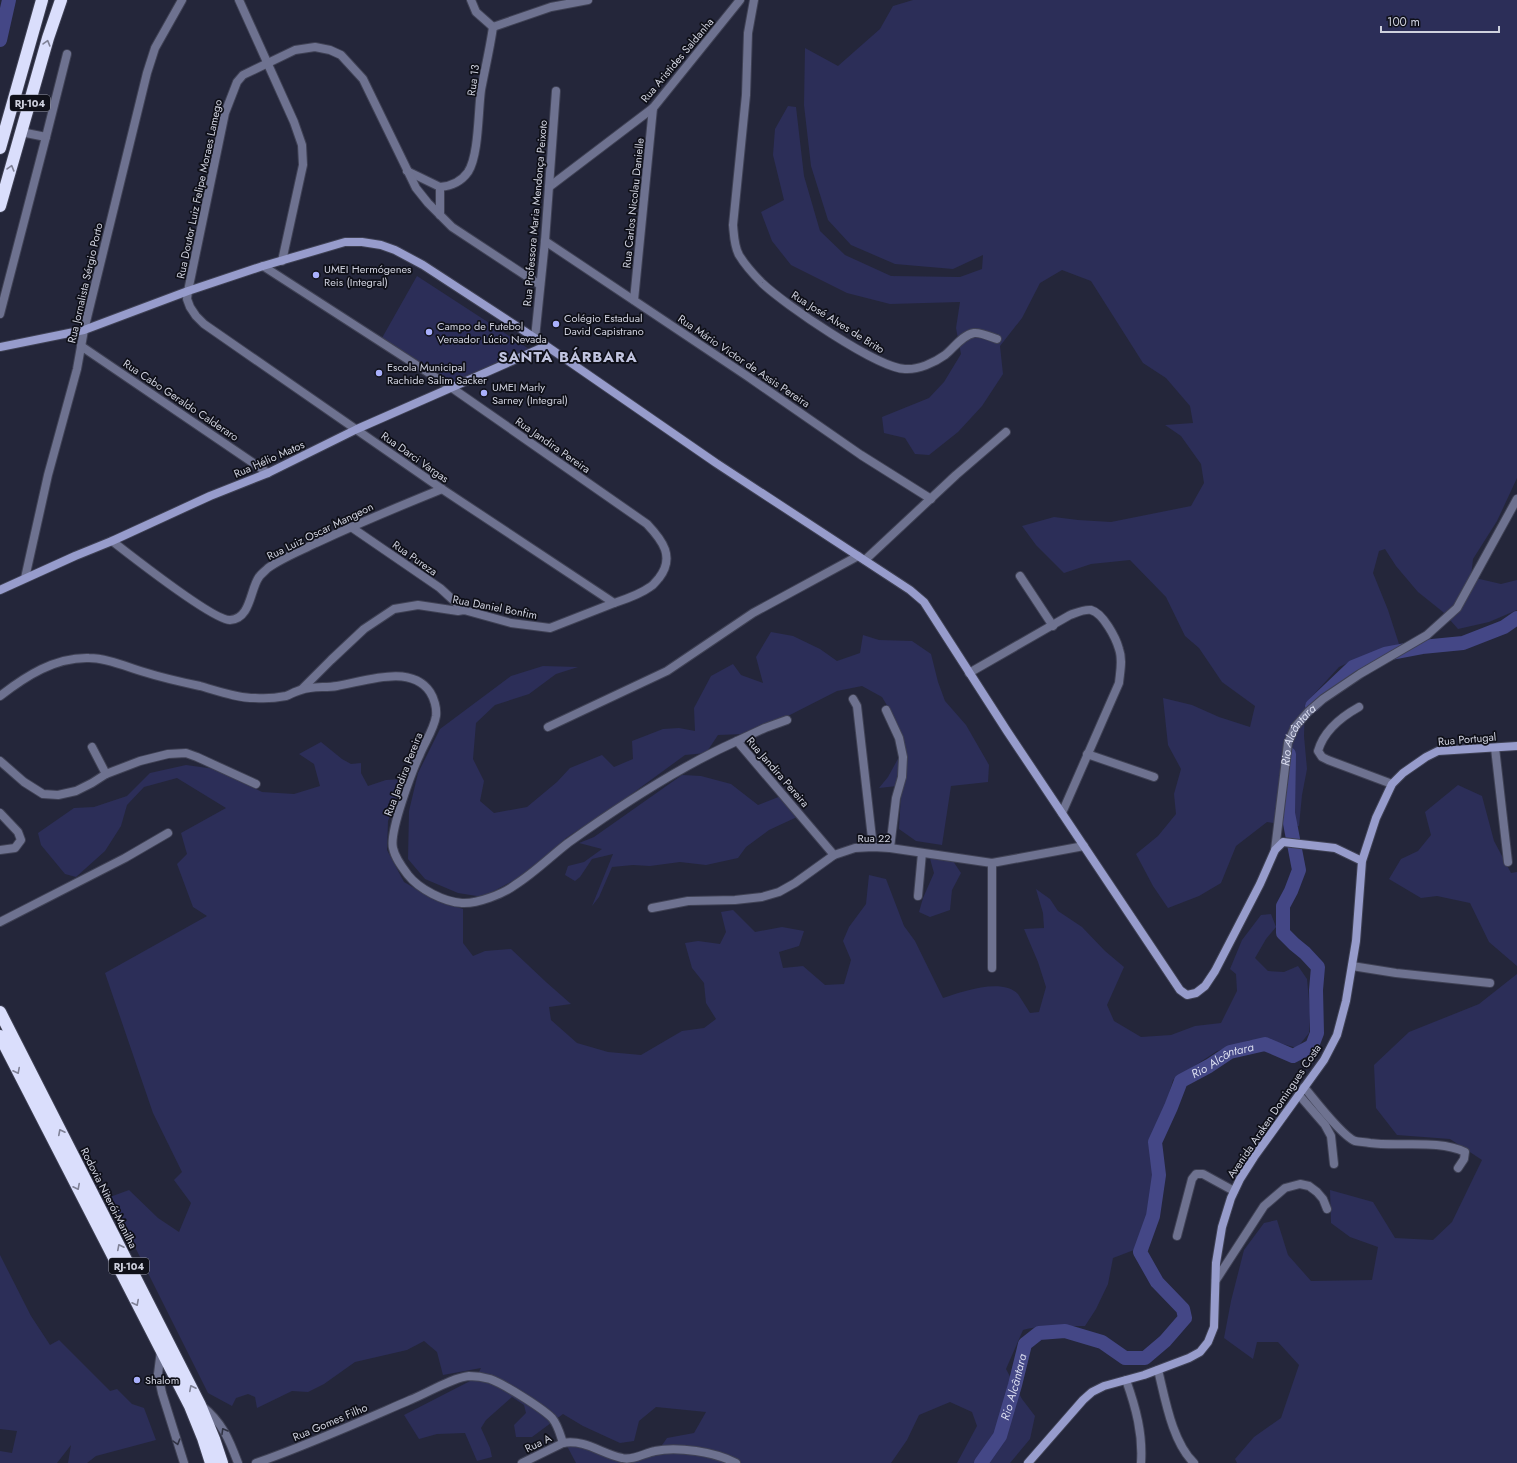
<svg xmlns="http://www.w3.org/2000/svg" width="1517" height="1463" font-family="Jost,sans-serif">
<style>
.green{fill:#2c2e58}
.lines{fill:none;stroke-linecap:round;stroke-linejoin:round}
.river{stroke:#444786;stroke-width:14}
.street-casing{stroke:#3f4154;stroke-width:10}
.secondary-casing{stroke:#3f4154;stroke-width:10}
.highway-casing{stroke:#3f4154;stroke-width:14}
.street{stroke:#6e7290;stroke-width:8}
.secondary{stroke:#979ccc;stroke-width:8}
.highway{stroke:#dadefc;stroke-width:12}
.oneway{stroke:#7f8196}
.oneway2{stroke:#303243}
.poi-dot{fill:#a9b0fc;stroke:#0f1019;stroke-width:1.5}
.labels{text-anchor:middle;stroke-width:3.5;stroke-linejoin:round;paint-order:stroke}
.shield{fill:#0f1019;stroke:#9597a3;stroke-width:1}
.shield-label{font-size:10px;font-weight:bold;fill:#cfd1de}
.street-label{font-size:11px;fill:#cfd1de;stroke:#0f1019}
.poi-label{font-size:11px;fill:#cfd1de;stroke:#0f1019;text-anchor:start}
.water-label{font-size:12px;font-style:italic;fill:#d9dcef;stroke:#0f1019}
.district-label{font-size:15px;font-weight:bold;letter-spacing:1px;fill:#c1c4df;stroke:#0f1019}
</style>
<rect width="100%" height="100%" fill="#24263a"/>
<path class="green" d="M913,0H1517V478L1497,521L1473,559L1471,577L1501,584L1517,580V610L1489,622L1458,629L1443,612L1418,592L1396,566L1385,549L1379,551L1373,573L1388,610L1399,644L1363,656L1339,667L1305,704L1304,736L1307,769L1302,795L1299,826L1267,822L1236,846L1221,883L1199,896L1168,908L1153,886L1136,854L1158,836L1176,814L1174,794L1181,769L1168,745L1163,698L1192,705L1219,717L1250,727L1255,706L1222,682L1199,648L1185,636L1166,597L1130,560L1091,564L1064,573L1036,545L1022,526L1054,517L1078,520L1111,522L1191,506L1204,483L1201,464L1181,436L1165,425L1193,423L1190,406L1166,378L1143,363L1091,281L1062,270L1040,283L1022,318L1000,346L1003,374L982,406L958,432L929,455L915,454L905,438L884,433L882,417L929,398L944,382L961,354L956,328L960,302L890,304L847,293L791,265L772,241L761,212L784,200L773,155L775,129L788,106L796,107L804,176L820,231L845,255L891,276L960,277L982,269L983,255L953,269L895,264L851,245L828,220L811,166L804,105L805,48L838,66L880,29L893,6Z
M417,276L529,349L453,382L382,338Z
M771,632L793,636L820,649L837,661L860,653L863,635L879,640L912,641L931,654L938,682L945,701L966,725L989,765L988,782L951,786L942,845L916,841L899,829L901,795L897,786L879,788L888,777L905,746L894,717L882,697L862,686L837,691L782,719L744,734L718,735L706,753L685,755L622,801L566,838L529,872L483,897L458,893L425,879L408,859L409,811L418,773L440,729L511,676L543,666L578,667L556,674L529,694L495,705L476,723L473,759L484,781L480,801L494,813L527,807L557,782L570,768L602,755L614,767L633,759L632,741L663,729L679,728L695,731L694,708L711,676L733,664L741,675L763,683L756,657Z
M321,742L342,759L351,764L361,763V773L368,786L386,780L404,779L388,821L387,850L404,882L435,900L463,909V943L473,956L485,951L511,949L546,982L571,1004L549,1007L551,1020L577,1043L608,1052L641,1055L682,1031L704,1028L716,1019L706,1003L704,983L692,968L685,943L698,941L720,944L726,932L721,912L733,910L755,932L782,927L804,931L799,946L779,952L783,968L803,966L825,985L844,984L851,960L843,941L849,927L866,904L869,875L886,879L904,926L915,941L943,998C961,992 1002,977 1018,994C1022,1000 1026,1007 1030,1013L1039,1012L1046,987L1038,962L1024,929L1044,928L1043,913L1036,889L1050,899L1058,911L1082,927L1105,951L1124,967L1107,1005L1114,1021L1141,1037L1171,1035L1195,1026L1221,1023L1237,991L1236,974L1230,969L1242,940L1261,915L1271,914L1276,927L1266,939L1255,958L1268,971L1284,972L1298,966L1307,979L1310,1011L1309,1033L1297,1048L1268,1040H1250L1217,1051L1173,1080L1164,1110L1150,1146L1154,1182L1149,1212L1134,1250L1113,1258L1108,1284L1096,1309L1085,1326C1065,1326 1043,1324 1023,1330L1006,1369L1022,1399L1035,1416L1030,1439L1010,1463H957L977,1426L972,1412L950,1402L919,1415L907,1440L891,1463H576L567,1446L599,1447L626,1455L660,1448L667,1438L694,1433L706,1412L656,1407L639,1421L634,1441L620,1443L583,1426L563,1414L532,1437H516L514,1425L526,1413L524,1405L512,1397L486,1420L481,1428L490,1448L492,1457L477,1461L465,1433L437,1434L419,1439L404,1415L476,1378L481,1368L443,1375L437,1352L424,1341L407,1350L355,1362L324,1384L308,1392L292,1391L257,1408L255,1397L248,1394L236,1398L232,1406L208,1393L110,1197L129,1190L158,1218L179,1232L191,1203L174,1180L182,1172L153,1113L105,973L207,916L193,907L177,864L187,854L181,833L226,808L177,778L144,787L127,805L121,826L105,851L76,877L65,874L41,845L38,833L74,808L94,807L127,796L150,773L186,765L215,769L262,792L294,794L320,786L314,764L299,754Z
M682,775L701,776L731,784L758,805L781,796L797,817L769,830L746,847L738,858L706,865L680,862L650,866L633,865L612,867L599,897L592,906L613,854L592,859L580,877L575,881L565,875L568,866L584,862L602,849L579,843L594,837Z
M1458,785L1482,796L1494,841L1511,873L1517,872V966L1489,942L1470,903L1437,896L1421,898L1389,879L1401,859L1418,851L1431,835L1425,812Z
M929,855L953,861L961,873L952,890L950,910L930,917L919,912L923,898L934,873Z
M1517,974V1463H1237L1235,1459L1254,1437L1281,1418L1299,1365L1278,1342H1257L1253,1359L1224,1338L1231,1301L1244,1250L1264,1223L1277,1220L1288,1255L1311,1281L1372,1280L1378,1247L1350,1237L1331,1223L1330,1190L1373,1202L1395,1238L1433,1240L1452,1222L1482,1160L1450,1139L1397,1135L1376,1108L1374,1065L1409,1032L1479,1004Z
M0,1255L31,1316L50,1345L59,1340L110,1391L117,1389L132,1404L144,1408L156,1440L96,1456L87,1463H68L71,1445L57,1463H0V1451L12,1453L17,1431L0,1429Z"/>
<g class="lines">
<g class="river">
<path d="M0,40L9,0"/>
<path d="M1312,706L1353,667L1385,654L1422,647L1463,643L1504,627L1517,618"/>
<path id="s1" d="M981,1463L1000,1436L1015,1385L1025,1344L1039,1333L1065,1331L1102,1342L1125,1358H1145L1165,1341L1185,1318L1183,1309L1157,1282L1140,1252L1153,1216L1159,1175L1155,1142L1171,1107L1181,1081L1209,1066L1230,1052L1265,1044L1293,1056L1312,1046L1317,1033L1316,990L1318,967L1305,953L1294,944L1283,933V906L1291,891L1299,870L1288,813L1289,754"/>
</g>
<g class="street-casing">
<g id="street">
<path d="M239,0L294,122L302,145L303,165L282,261"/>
<path d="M471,0L476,12L493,27"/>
<path d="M754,0L748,33L746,95L733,225C734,235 734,246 739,255C745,265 754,275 762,283C784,304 877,368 905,369C918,370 934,363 945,355C953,349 962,335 974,333C980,332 991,337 997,339"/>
<path d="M493,27L551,7L588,0"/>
<path d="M46,137L67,54"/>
<path d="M407,171L440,187"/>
<path d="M549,187L653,108L740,0"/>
<path d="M440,215V187C452,186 461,182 468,172C479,155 478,112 481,90C485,69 490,48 493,27"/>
<path d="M545,241L747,376L861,455L931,499"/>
<path d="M263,266L452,388L647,524C663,541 675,557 659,578C656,581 654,585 650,587C639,595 626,599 614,603L442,489L204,324L196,316L190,307L187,299L188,291L225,113L237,82L243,75L295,50L315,47L330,50L341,55L363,79L416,188L428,203L452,227L540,285"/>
<path d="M634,300L653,108"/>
<path d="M0,314L46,137L21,132"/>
<path d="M535,338L545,241L556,91"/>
<path d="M81,346L268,473"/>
<path d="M351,527L440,588L464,610"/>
<path d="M112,541C130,555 214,621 230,620C251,619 250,589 259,577C261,574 265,571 268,568C282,558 300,551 316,543C357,524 400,506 442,489"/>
<path d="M865,560L956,475L1006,432"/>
<path d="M1020,576L1053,626"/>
<path d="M25,578L48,475L77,369L84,330L147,73L155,48L182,0"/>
<path d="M969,673L1070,615C1076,613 1084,609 1091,610C1103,613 1116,638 1119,649C1123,660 1120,672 1119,683L1062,813"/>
<path d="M302,689L331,660L364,629L394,609L418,605L458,611L464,610L511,623L550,628L614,603"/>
<path d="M0,696C26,676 55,657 89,658C107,658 127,667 144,672C163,678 181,682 200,686C218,691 237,698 255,698C266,699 276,698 286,696C291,694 296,691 301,690C312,686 325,688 337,686C363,682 411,663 430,692C434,698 437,708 436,716C434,729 425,742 420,754C412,771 389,832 393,848C395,858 402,867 408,875C419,889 444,902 462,903C477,904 503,894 515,885C534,873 550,857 568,843C621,805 677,768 737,741L834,855"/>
<path d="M853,699L857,706L873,847"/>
<path d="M1359,707C1341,717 1324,730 1318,751L1322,757L1328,760L1392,784"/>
<path d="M886,710L899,738L903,757L902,777L896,798L890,848"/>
<path d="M548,727L667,671L753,613L858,556"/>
<path d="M737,741L765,728L787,720"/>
<path d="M92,747L106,774"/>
<path d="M1495,748L1508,862"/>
<path d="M1087,754L1154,777"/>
<path d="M0,761L24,782L43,794L58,795L76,791L92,783L106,774L140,761L168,754L186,753L197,757L256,784"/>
<path d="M0,813L18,832L21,840L15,848L0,850"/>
<path id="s2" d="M1275,850L1288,743L1295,727L1308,712L1323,699L1360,674L1427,635L1457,608L1517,499"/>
<path d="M918,896L922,853"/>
<path d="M652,908L688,901L735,900L762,897L779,892L795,883L834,855L855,848L873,847L890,848L992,863L1084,846"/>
<path d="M0,922L125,858L168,833"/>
<path d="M1352,966L1396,973L1490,983"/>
<path d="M992,968V863"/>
<path d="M1304,1087C1314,1099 1342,1136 1355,1141C1359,1142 1365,1142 1370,1143C1398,1147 1439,1139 1465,1152L1464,1159L1458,1168"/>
<path d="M1299,1095L1325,1125L1331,1136L1334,1164"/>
<path d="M1177,1236L1192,1179L1196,1174H1203L1234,1191"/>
<path d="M1216,1280L1264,1206L1285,1188L1300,1184L1309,1186L1317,1192L1323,1199L1327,1209"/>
<path d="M161,1350L158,1374L162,1393L184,1463"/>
<path d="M1158,1370C1165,1398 1172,1442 1194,1463"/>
<path d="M1126,1380C1136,1408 1143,1434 1141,1463"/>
<path d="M202,1406C222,1422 229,1439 238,1463"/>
<path d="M256,1463C308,1445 359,1422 410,1400C428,1393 451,1378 469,1376C477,1376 483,1377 490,1379C504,1384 542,1408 552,1418C558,1425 560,1434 563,1443"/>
<path d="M522,1463L563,1443C585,1439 602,1454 622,1458C632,1461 645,1453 655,1451C677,1446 715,1452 736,1463"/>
</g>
</g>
<g class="secondary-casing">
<path id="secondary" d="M0,347L84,330L188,291L263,266L345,242H362L381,245L395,250L423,265L535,338L716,463L910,590L924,602L1007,731L1180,990L1187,995L1196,993L1205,986L1215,971L1260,884L1275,850L1283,842L1335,848L1362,861
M0,590L75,556L112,541L210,496L268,473L357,429L546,346
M1028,1463L1083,1400L1092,1392L1104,1386L1144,1375L1189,1358L1200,1352L1208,1342L1214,1327L1216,1263L1222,1227L1231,1198L1240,1179L1254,1157L1324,1060L1337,1035L1346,1001L1356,941L1362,861L1376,818L1392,784L1403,773L1426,757L1438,751L1517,746"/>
</g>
<g class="highway-casing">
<path id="highway" d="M0,148L42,0
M0,206L48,38L61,0
M0,1012L200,1405L214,1439L222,1463
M0,1036L190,1406L203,1438L211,1463"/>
</g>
<use href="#street" class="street"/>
<use href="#secondary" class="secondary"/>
<use href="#highway" class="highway"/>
</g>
<defs><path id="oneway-chevron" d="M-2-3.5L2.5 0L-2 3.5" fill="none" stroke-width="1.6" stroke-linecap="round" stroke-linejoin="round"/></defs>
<g class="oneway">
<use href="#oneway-chevron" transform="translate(47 43) rotate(-74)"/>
<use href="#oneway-chevron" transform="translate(11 168) rotate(-74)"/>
<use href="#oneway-chevron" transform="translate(17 1071) rotate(63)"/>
<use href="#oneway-chevron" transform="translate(61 1132) rotate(-117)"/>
<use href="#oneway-chevron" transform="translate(77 1187) rotate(63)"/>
<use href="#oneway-chevron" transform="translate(120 1247) rotate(-117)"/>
<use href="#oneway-chevron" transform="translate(136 1303) rotate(63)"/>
<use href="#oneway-chevron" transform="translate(192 1388) rotate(-117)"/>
</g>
<g class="oneway2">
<use href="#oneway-chevron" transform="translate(224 1431) rotate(-120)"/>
<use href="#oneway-chevron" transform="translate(177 1442) rotate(74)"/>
</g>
<g class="poi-dot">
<circle cx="316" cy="275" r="4"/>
<circle cx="556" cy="324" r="4"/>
<circle cx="429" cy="332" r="4"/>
<circle cx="379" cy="373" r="4"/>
<circle cx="484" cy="393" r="4"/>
<circle cx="137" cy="1380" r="4"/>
</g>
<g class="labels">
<g class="shield">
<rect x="10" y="95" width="40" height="16" rx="3"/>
<rect x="109" y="1258" width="40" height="16" rx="3"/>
</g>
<g class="shield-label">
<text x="30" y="107">RJ-104</text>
<text x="129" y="1270">RJ-104</text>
</g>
<g class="street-label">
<text transform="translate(677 60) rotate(-50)" y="4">Rua Aristides Saldanha</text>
<text transform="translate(473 80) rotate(-82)" y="4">Rua 13</text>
<text transform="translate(199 189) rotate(-78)" y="4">Rua Doutor Luiz Felipe Moraes Lamego</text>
<text transform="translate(633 203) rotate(-84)" y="4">Rua Carlos Nicolau Danielle</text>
<text transform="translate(535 213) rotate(-85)" y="4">Rua Professora Maria Mendonça Peixoto</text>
<text transform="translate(85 283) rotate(-77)" y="4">Rua Jornalista Sérgio Porto</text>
<text transform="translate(838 322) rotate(32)" y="4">Rua José Alves de Brito</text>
<text transform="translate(744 361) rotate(34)" y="4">Rua Mário Victor de Assis Pereira</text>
<text transform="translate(181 400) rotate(34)" y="4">Rua Cabo Geraldo Calderaro</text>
<text transform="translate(553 445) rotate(35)" y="4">Rua Jandira Pereira</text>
<text transform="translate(415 457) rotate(35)" y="4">Rua Darci Vargas</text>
<text transform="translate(269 459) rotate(-24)" y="4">Rua Hélio Matos</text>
<text transform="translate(320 531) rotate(-26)" y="4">Rua Luiz Oscar Mangeon</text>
<text transform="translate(415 558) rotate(35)" y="4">Rua Pureza</text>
<text transform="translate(495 607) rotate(11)" y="4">Rua Daniel Bonfim</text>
<text transform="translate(1467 739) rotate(-5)" y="4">Rua Portugal</text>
<text transform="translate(778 772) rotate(49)" y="4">Rua Jandira Pereira</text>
<text transform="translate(403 774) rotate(-69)" y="4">Rua Jandira Pereira</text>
<text x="874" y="842">Rua 22</text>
<text transform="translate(1274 1111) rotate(-56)" y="4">Avenida Araken Domingues Costa</text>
<text transform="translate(109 1198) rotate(63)" y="4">Rodovia Niterói-Manilha</text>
<text transform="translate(330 1422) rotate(-23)" y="4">Rua Gomes Filho</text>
<text transform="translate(538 1443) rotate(-26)" y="4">Rua A</text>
</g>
<g class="poi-label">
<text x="324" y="273">UMEI Hermógenes<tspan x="324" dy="13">Reis (Integral)</tspan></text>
<text x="564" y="322">Colégio Estadual<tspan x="564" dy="13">David Capistrano</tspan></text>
<text x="437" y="330">Campo de Futebol<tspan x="437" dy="13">Vereador Lúcio Nevada</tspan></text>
<text x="387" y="371">Escola Municipal<tspan x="387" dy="13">Rachide Salim Sacker</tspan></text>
<text x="492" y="391">UMEI Marly<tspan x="492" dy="13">Sarney (Integral)</tspan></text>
<text x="145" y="1384">Shalom</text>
</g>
<g class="water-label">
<text dy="4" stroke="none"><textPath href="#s2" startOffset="119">Rio Alcântara</textPath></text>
<text dy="4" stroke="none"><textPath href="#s1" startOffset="623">Rio Alcântara</textPath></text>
<text dy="4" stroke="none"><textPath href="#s1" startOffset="84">Rio Alcântara</textPath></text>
</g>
<g class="district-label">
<text x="568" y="362">SANTA BÁRBARA</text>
</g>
</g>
<path d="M1381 26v6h118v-6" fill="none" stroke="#cfd1de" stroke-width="2"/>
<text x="1387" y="26" font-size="12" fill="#cfd1de" stroke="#0f1019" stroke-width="3" paint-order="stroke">100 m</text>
</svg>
